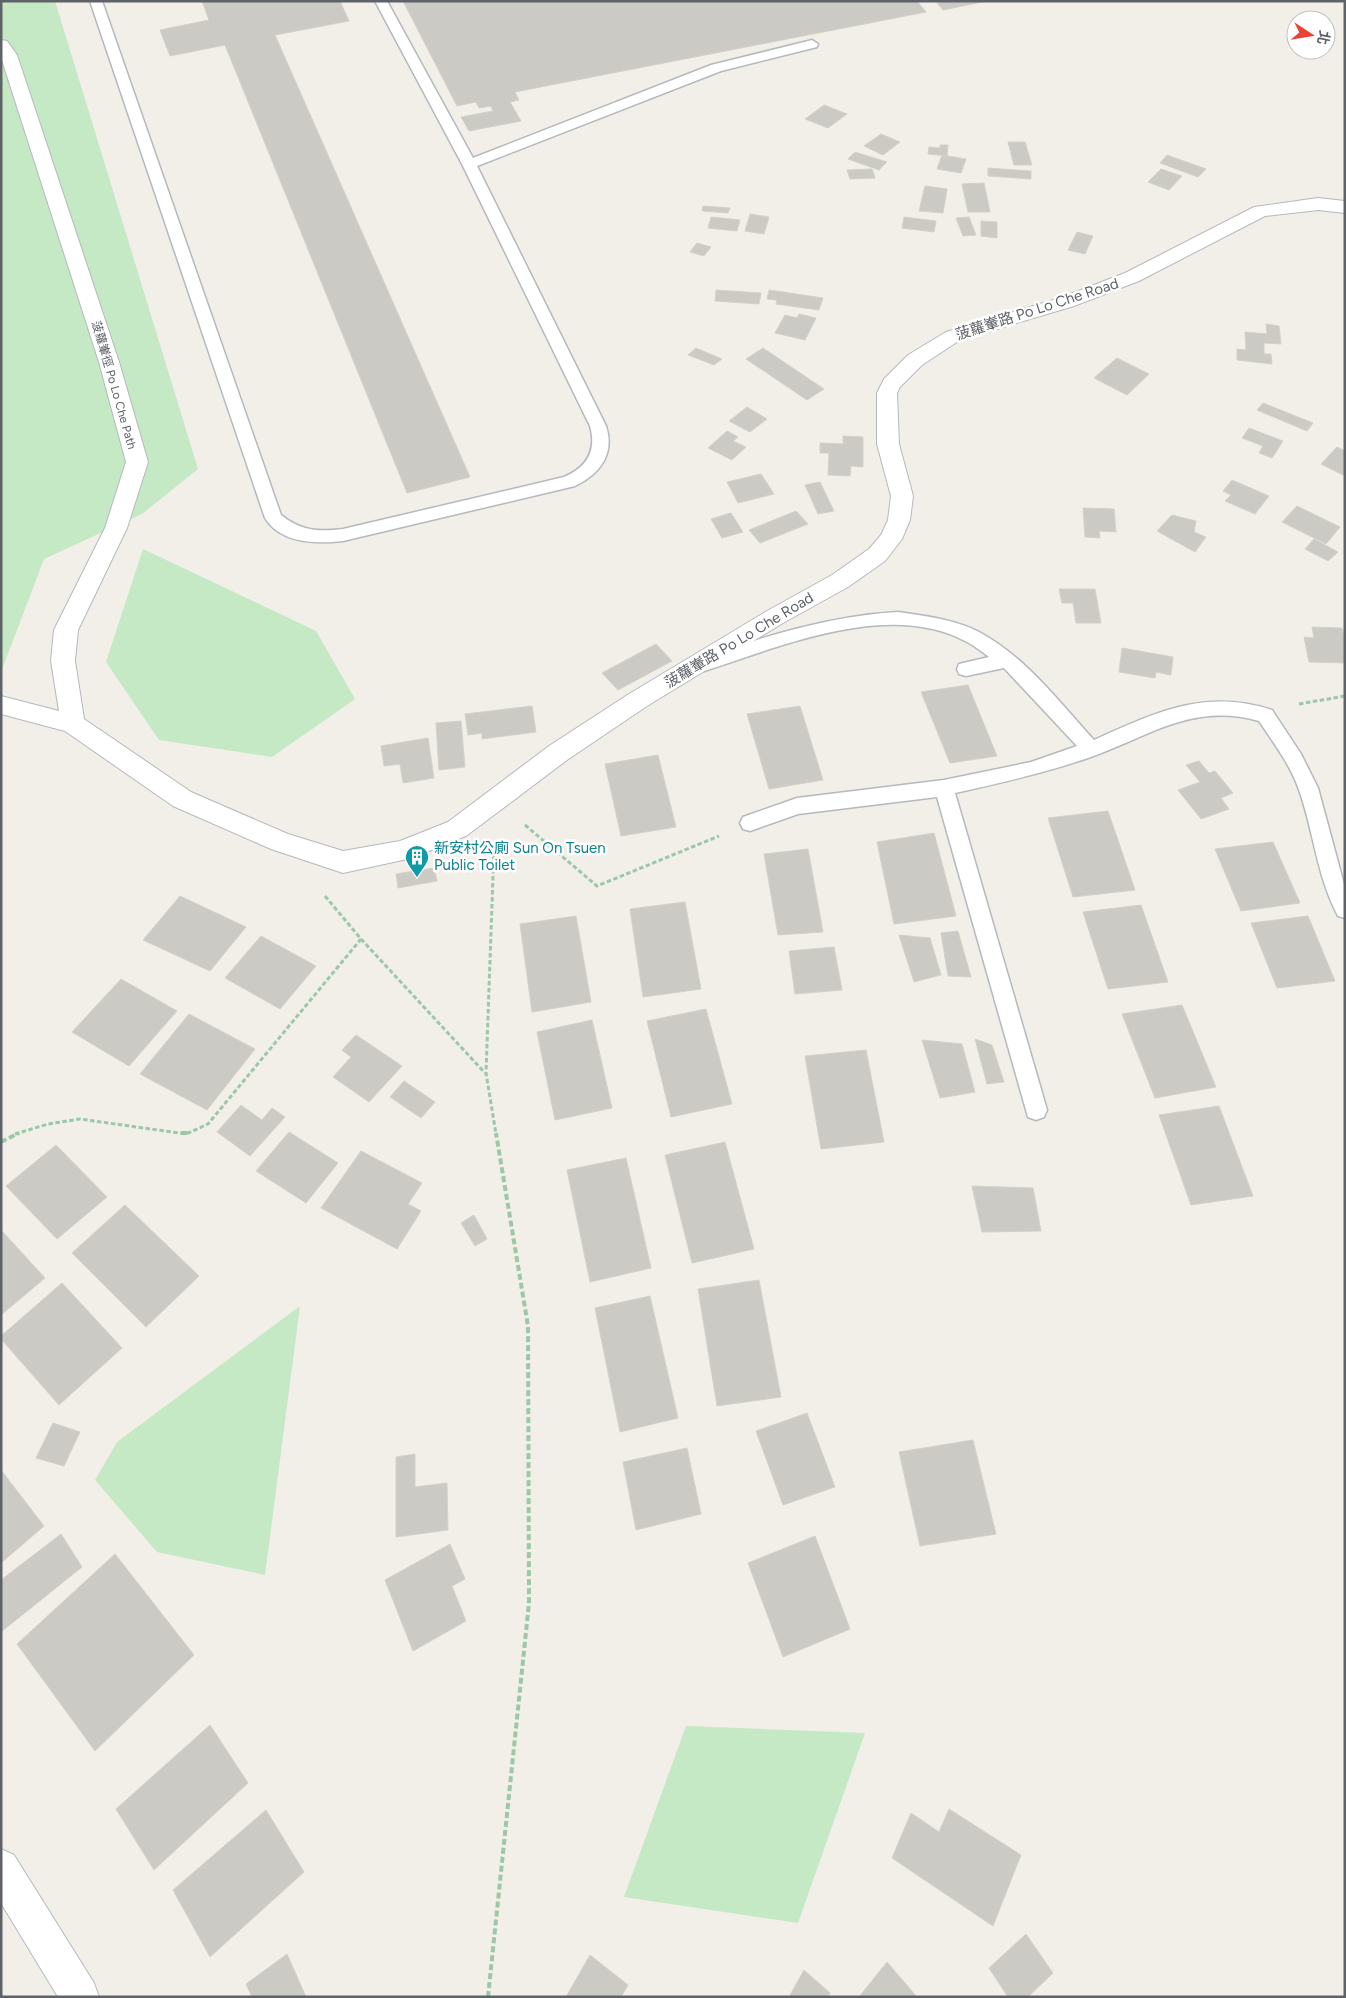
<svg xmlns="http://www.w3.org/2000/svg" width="1346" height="1998" font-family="Figtree,'Noto Sans TC',sans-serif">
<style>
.green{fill:#c5e8c5}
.building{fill:#cccac5;stroke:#d6d1c6}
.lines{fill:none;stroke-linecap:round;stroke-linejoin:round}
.lane-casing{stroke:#b5b8bc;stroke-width:3}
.street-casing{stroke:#b5b8bc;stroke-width:2}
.secondary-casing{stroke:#b6babf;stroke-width:2}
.path-far1{stroke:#9cc7a9;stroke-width:3;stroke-dasharray:4.5 2.5;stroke-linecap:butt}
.path{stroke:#9cc7a9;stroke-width:4;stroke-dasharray:6 3;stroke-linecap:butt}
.lane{fill:#fff;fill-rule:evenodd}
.street{fill:#fff;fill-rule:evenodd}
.secondary{fill:#fff;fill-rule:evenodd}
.labels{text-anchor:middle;stroke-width:5;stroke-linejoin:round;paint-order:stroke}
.far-street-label{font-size:12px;fill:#5f6368;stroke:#fff}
.street-label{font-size:15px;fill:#5f6368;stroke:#fff}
.culture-label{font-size:15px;fill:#0d838f;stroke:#fff;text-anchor:start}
</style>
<rect width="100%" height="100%" fill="#f1efe8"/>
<path class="green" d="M1,1H55L198,469L142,514L44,559L1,672Z
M143,549L316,631L355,699L272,757L159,740L106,662Z
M300,1306L265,1575L157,1552L95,1480L117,1442Z
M686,1726L865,1733L798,1923L624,1897Z"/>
<path class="building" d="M202,1H340L349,21L275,35L470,477L407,493L225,45L170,56L160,30L209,20Z
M403,1H917L926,12L515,92L519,100L510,102L521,121L469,131L461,117L493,111L491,106L479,108L476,102L457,106Z
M948,1H987L943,10L937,3Z
M824,105L847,114L828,128L805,119Z
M881,134L900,142L883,155L864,146Z
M1008,142H1025L1032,165H1014Z
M940,145H948L947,156L928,154L929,147L940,148Z
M855,152L887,162L879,170L848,159Z
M942,155L966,159L961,173L937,169Z
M1167,155L1206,169L1198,177L1160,163Z
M988,168L1031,171V179L988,176Z
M872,169L875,178L850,179L847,170Z
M1161,169L1182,176L1169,190L1148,182Z
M984,183L990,212H968L962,184Z
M925,186L947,189L943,213L919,211Z
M703,206L730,208L728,213L702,211Z
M750,214L769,217L764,234L745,231Z
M711,217L740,220L737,231L708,228Z
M904,217L936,221L934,232L902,228Z
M969,217L976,235L963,236L956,218Z
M981,221L997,222V238L981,236Z
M1077,232L1093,236L1085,254L1068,250Z
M697,243L711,247L704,256L690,252Z
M716,290L761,293L759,304L715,301Z
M769,290L823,298L819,310L776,304L777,300L767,299Z
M799,314L816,318L805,340L775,333L785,315L797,318Z
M1266,324L1279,326L1281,344L1264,343V354H1271L1272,364L1237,360V349L1246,350L1245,332L1267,334Z
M696,348L722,359L714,365L688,355Z
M763,348L824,389L807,400L746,359Z
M1117,358L1149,374L1127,395L1094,378Z
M1263,403L1313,423L1307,431L1257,410Z
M747,407L767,419L750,432L729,421Z
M1249,428L1283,441L1272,458L1259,453L1263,446L1242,438Z
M727,431L738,437L733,441L746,447L732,460L708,448Z
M843,436L863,437V467L851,466L850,476L828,475L829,453H820V443L843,444Z
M1337,447L1345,451V476L1321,464Z
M761,474L774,494L738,503L727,482Z
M1232,480L1269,496L1255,514L1225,501L1231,495L1223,491Z
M820,482L834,511L818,514L805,485Z
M1297,506L1340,527L1326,544L1282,522Z
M1083,508L1114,509L1116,532L1099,531L1100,538L1085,537Z
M796,511L808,524L760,543L749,530Z
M731,513L743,532L722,538L711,519Z
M1172,515L1196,521L1194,532L1206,537L1195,552L1157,531Z
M1314,539L1338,552L1328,561L1305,549Z
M1059,589H1095L1101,623H1076L1073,603H1062Z
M1312,627L1342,628L1345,640V663L1309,662L1304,637L1314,638Z
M656,644L672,661L618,690L602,673Z
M1122,648L1173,657L1171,675L1156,672L1155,678L1119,672Z
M968,685L997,756L950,763L921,692Z
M532,706L536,732L482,739V733L468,735L465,714Z
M800,706L823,780L769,789L747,714Z
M461,721L465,767L439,770L436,723Z
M428,738L434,778L403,783L400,764L384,766L381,746Z
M658,755L676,827L621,836L605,764Z
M1199,761L1209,773L1215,771L1233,793L1221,798L1229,809L1201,819L1178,790L1200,782L1186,765Z
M1108,811L1135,890L1073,897L1048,818Z
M934,833L956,916L894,924L877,842Z
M1273,842L1300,903L1241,911L1215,849Z
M808,849L823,932L778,935L764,854Z
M434,868L437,881L398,888L396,874Z
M180,896L246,927L210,971L143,940Z
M685,902L701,989L643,997L630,909Z
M1141,905L1168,982L1108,989L1083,912Z
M576,916L591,1002L532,1012L520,924Z
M1308,916L1335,981L1277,988L1251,923Z
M958,931L971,977L948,976L941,933Z
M899,935L930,938L941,975L914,982Z
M261,936L316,966L280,1009L225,978Z
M834,947L842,990L795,994L789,951Z
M121,979L177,1011L129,1066L72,1032Z
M1182,1005L1216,1087L1155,1098L1122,1014Z
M706,1009L732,1104L671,1117L647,1021Z
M189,1014L255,1049L207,1110L140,1074Z
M592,1020L612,1108L555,1120L537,1032Z
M356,1035L402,1066L369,1102L333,1077L351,1057L342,1050Z
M975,1039L992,1045L1004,1082L987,1084Z
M922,1040L962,1044L975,1092L940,1098Z
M866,1050L884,1142L821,1149L805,1056Z
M404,1081L435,1102L421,1118L390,1097Z
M241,1105L262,1120L272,1108L285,1117L250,1156L217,1132Z
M1219,1106L1253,1196L1191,1205L1159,1115Z
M289,1132L338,1163L306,1203L256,1171Z
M725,1142L754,1249L692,1263L665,1155Z
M56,1145L107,1197L57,1239L6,1186Z
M361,1151L422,1183L408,1204L421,1211L397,1249L321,1208Z
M626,1158L651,1268L590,1282L567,1170Z
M972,1186L1033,1188L1041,1231L982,1232Z
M125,1205L199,1276L146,1327L72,1253Z
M474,1215L487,1239L475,1246L461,1223Z
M1,1230L45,1278L1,1315Z
M759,1280L781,1397L717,1406L698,1289Z
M62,1283L122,1348L59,1405L1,1339V1336Z
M650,1296L678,1418L620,1432L595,1308Z
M807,1413L835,1487L783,1505L756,1431Z
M53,1423L80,1432L64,1466L36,1458Z
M973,1440L996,1534L920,1546L899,1452Z
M687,1448L701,1514L636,1530L623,1462Z
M415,1454V1487L447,1483L448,1530L396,1537V1457Z
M1,1470L44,1526L1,1563Z
M61,1534L82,1567L1,1632V1580Z
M815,1536L850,1629L783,1657L748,1563Z
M450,1544L465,1579L452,1586L466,1621L413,1651L385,1580Z
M115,1554L194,1655L95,1751L17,1644Z
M210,1725L248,1783L154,1870L116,1809Z
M949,1809L1021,1855L993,1926L892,1858L911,1813L939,1832Z
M266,1810L304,1872L210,1957L173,1890Z
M1026,1934L1053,1973L1028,1997H1008L989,1968Z
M287,1954L306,1997H252L246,1984Z
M590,1955L628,1985L621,1997H566Z
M887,1962L917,1997H859Z
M804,1970L830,1993L828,1997H789Z"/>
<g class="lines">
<g class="lane-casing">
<path id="lane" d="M90,1H102L281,515C301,531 318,532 343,529L564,477C587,467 597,451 590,426L462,164L375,1H387L473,158L711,65L812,40L818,44L817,47L721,71L477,166L606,426C615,454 600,474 575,486L343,541C317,544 281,544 265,518Z
M898,612C925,616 954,619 979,632C1026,657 1059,702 1094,740C1155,713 1204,688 1272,710L1301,754L1318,788L1345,888V918L1338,916C1316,874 1314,831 1298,787C1289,763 1273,742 1259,721C1191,702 1149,737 1088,758C1044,773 1001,783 955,793L1047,1110L1044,1117L1036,1120L1028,1117L937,797L798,814L750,831L743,829L740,823L743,817L797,798L944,780L1031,762L1077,746L1004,668L966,676L959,674L957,669L959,664L989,657C982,652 975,646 967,642C889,599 780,647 704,671L698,669L695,664L698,659C764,637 827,616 898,612Z"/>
</g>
<g class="street-casing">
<path id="street" d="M1,40L7,41L17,55L119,362L148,462L127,528L78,630L75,661L84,719L191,792L288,834L343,851L400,841L448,822L549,746L629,694L767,611L832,575L869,549L881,535L888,520L891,496L877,444V393L884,379L908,355L946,332L1060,298L1125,273L1254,207L1318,198L1345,201V213L1318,210L1265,216L1139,281L1074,306L960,340L922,365L900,387L897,393L899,444L913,496L910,520L902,539L885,561L848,587L783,623L647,706L567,760L466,836L412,858L343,873L271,849L173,806L65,731L1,714V696L59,711L51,661L54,630L105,528L126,462L99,362L1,57Z"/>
</g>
<g class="secondary-casing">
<path id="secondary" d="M1,1849L14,1855L94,1983L99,1997H58L1,1903Z"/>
</g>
<path class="path-far1" d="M1299,704L1345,696
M525,825L597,886L719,836
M494,848L486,1073L496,1134
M325,896L361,939L485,1073
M15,1134L48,1124L80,1119L186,1134L208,1124L361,939"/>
<path class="path" d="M181,1133H188
M1,1142L19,1133
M488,1997L529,1603L528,1326L496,1133"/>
<use href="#lane" class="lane"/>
<use href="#street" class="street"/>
<use href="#secondary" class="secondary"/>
</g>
<defs>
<g id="building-pin" transform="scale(1.25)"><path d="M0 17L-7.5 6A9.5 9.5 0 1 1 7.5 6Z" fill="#0f9aa8" stroke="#fff"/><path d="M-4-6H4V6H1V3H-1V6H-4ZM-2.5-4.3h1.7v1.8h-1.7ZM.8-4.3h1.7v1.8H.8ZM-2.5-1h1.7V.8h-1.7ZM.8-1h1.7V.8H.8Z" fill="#fff"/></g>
</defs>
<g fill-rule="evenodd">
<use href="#building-pin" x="417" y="857"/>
</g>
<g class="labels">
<g class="far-street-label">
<text transform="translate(114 385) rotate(74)" y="4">菠蘿輋徑 Po Lo Che Path</text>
</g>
<g class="street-label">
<text transform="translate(1037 309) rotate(-18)" y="5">菠蘿輋路 Po Lo Che Road</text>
<text transform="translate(739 640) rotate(-31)" y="5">菠蘿輋路 Po Lo Che Road</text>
</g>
<g class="culture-label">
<text x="434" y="853">新安村公廁 Sun On Tsuen<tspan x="434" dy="17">Public Toilet</tspan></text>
</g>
</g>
<rect width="1346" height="1998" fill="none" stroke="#5f6368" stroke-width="5"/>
<g transform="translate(1311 35) rotate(102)"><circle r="24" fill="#ffffff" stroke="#bfc1c3"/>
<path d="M0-4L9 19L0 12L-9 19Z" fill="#ea4335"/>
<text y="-8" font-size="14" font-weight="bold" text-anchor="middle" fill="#5f6368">北</text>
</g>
</svg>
